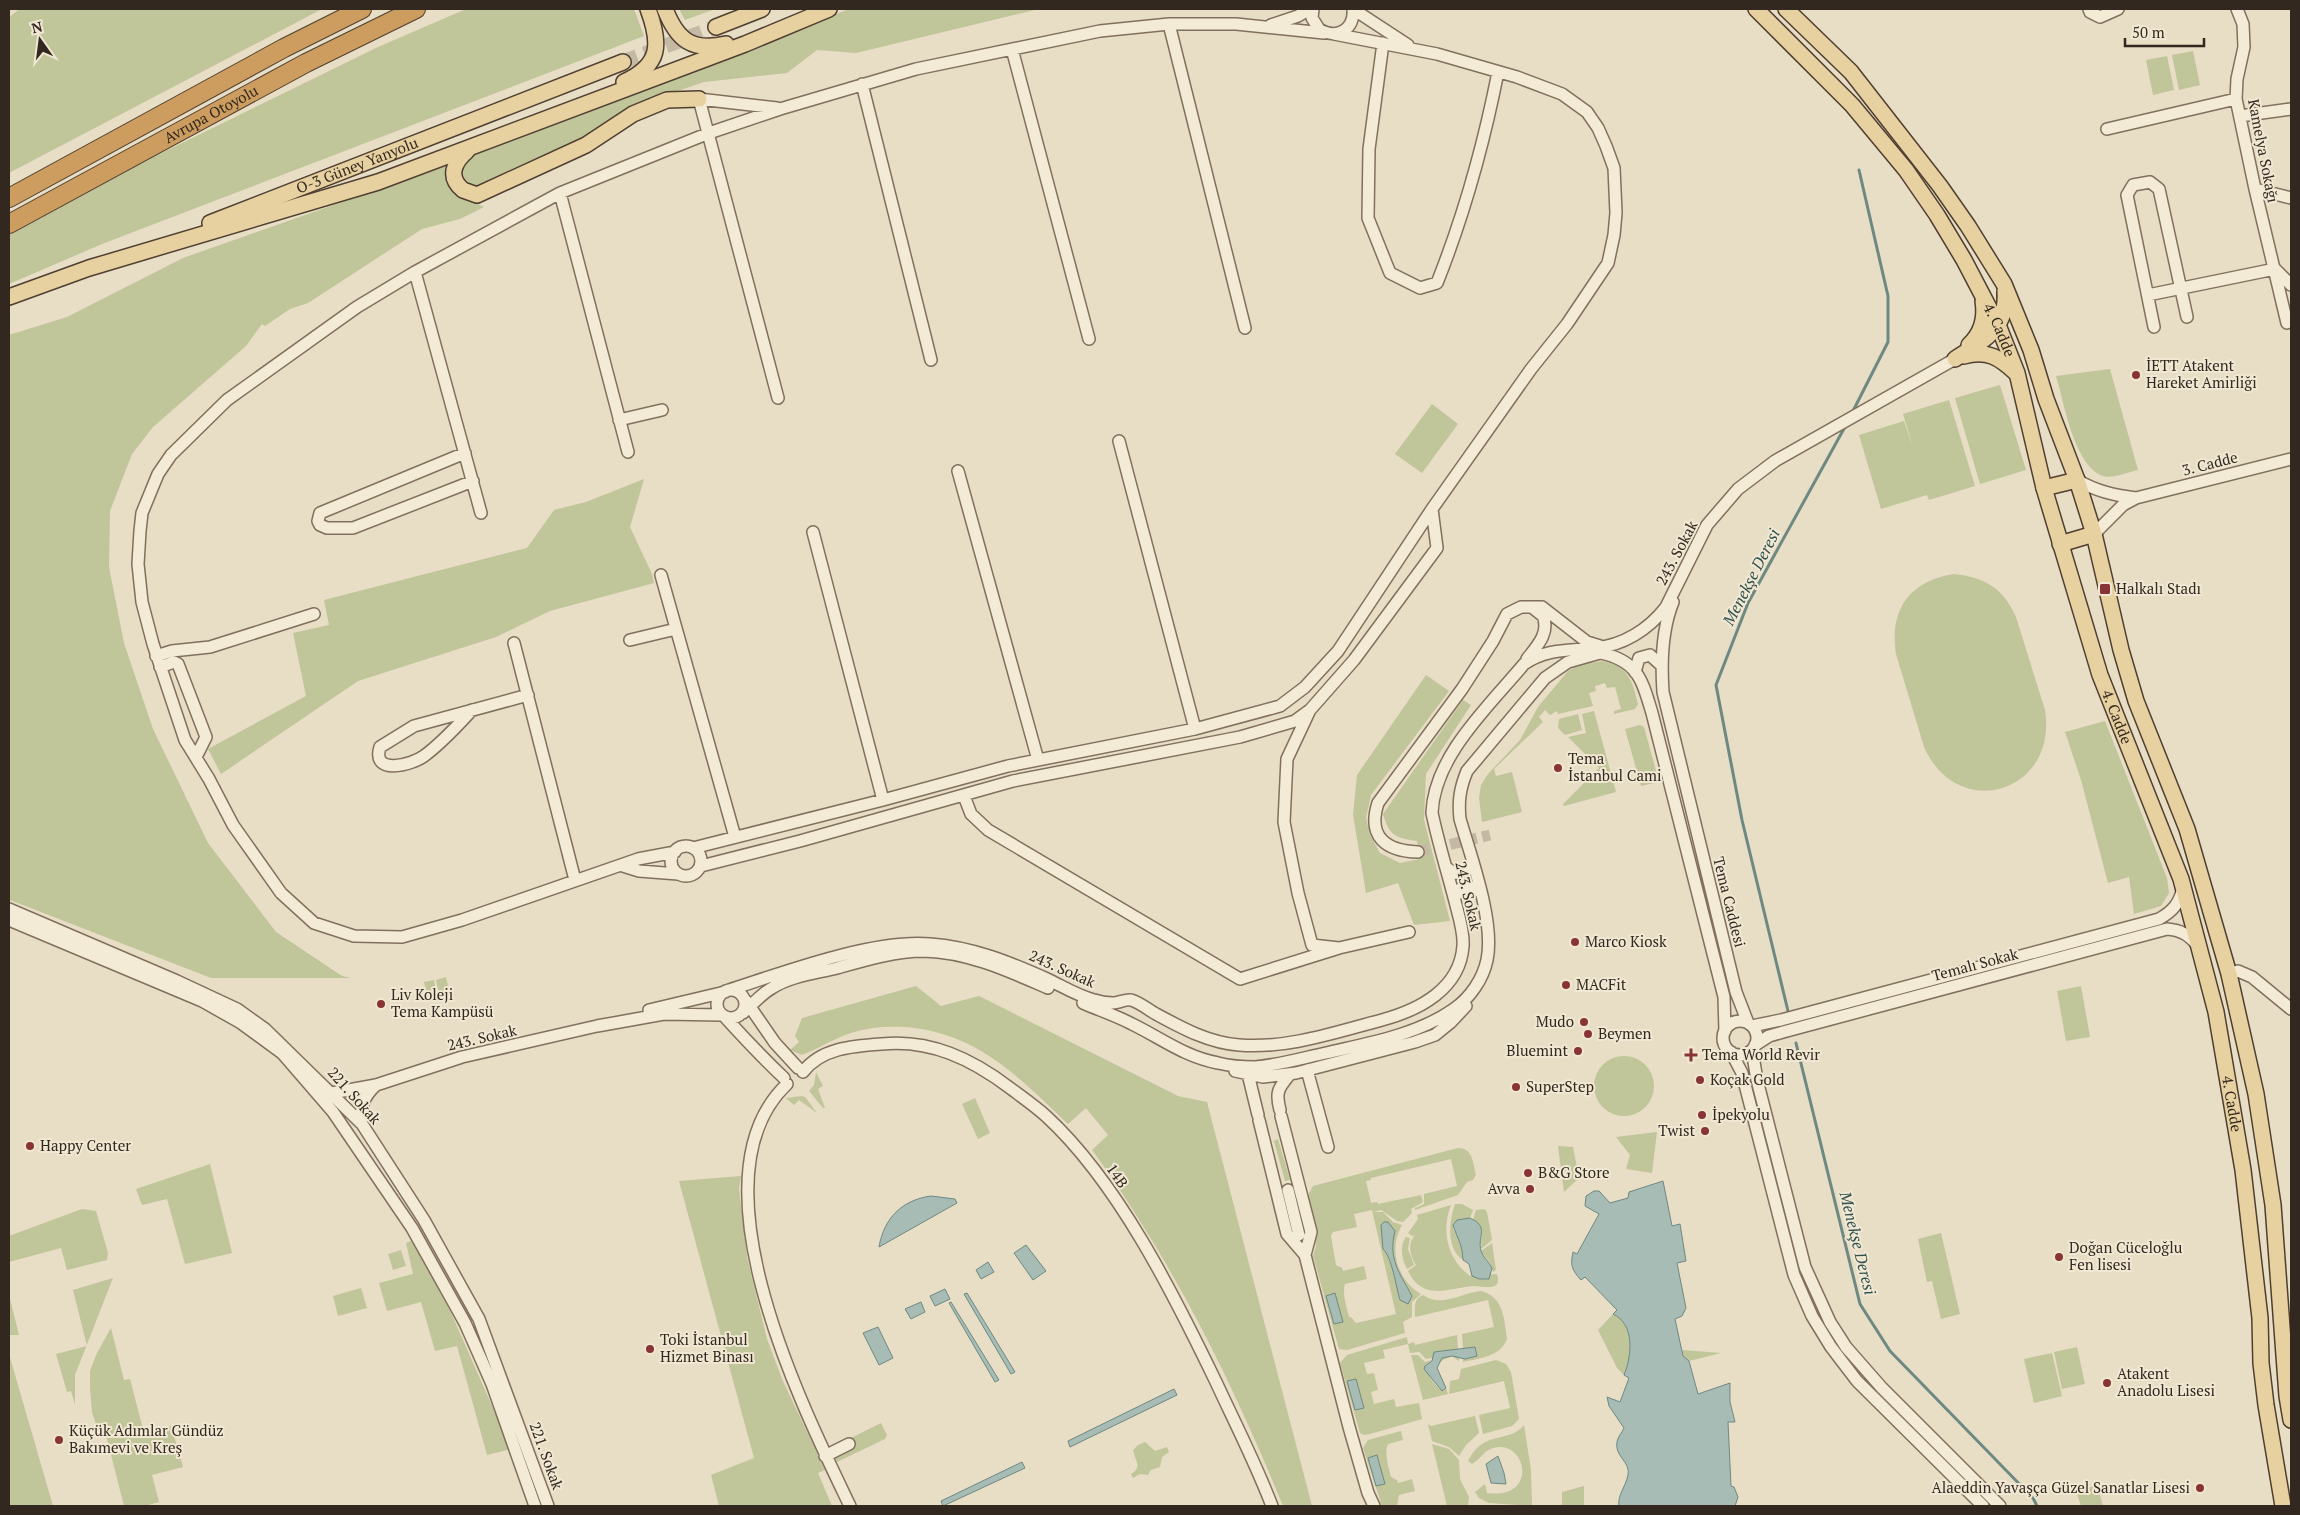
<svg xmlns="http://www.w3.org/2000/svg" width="2300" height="1515" font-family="'PT Serif',serif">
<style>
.green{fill:#c0c59a;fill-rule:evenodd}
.water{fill:#a6bcb5;stroke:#6e8982}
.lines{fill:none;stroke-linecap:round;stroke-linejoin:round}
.stream{stroke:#6e8982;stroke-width:3}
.minor-tunnel{stroke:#c4b9a4;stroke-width:11;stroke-dasharray:11 5.5;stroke-linecap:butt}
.major-tunnel{stroke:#c4b9a4;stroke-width:15;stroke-dasharray:15 8;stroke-linecap:butt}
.minor-casing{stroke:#81705d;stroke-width:14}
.major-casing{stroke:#4f3f31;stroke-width:18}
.highway-casing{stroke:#4f3f31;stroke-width:20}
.minor{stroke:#f4ebd7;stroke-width:11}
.major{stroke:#e7d1a1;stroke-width:15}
.highway{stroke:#cd9d5f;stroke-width:18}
.poi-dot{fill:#883435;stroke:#f1e8d3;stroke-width:2}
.labels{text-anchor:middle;stroke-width:4;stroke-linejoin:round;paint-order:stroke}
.street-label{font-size:15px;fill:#33281f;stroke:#f1e8d3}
.poi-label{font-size:15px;fill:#33281f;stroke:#f1e8d3;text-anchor:start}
.water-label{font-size:16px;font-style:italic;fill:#30514e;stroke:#f1e8d3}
</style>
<rect width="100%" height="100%" fill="#e8ddc5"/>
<path class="green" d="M20,9H322L9,173V17Z
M466,9H634L644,36L102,244L9,284V232L74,196L378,47Z
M679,9H715L685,20Z
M849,9H1039L856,53L817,50L787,73L704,82L639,104L591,136L480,190L467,188L460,178L461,167L465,161L498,142L704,67Z
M2193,51L2200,85L2179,90L2172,55Z
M2167,56L2174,90L2153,95L2146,60Z
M447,165C451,196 458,194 484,207L460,219L422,229L308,303L290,309L265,326L262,324L246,346L153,427L132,454L110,511L109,567L124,643L153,729L208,843L276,932L342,976L351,978H211L10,900L9,335L67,317L183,258Z
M2110,369L2138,470C2129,472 2112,479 2103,476C2074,466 2064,402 2056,376Z
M2000,385L2026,470L1980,484L1955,398Z
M1949,400L1975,486L1929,500L1927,495L1881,509L1859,435L1904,421L1913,447L1903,414Z
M1432,404L1458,424L1422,473L1395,454Z
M644,479L630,527L652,574L654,583L550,611L496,637L358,681L221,774L208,749L306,696L293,633L329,625L324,600L527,548L554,510L586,502Z
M1954,574C1985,577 2004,589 2016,617L2045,710C2058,793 1958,823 1924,747L1896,654C1889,609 1910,581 1954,574Z
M1602,661C1629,666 1632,680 1638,704L1635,709L1614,714V711L1621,709L1615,687L1607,688L1605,683L1595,686L1596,691L1589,693L1593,706L1558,714L1557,711L1550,715L1545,710L1539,717L1543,722L1494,769L1496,776L1512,772L1522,812L1482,822L1479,798L1481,785L1488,774L1520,740L1538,707L1568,671L1578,665Z
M1426,675L1449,691L1371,795L1366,818L1370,835L1380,853L1400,863L1420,859L1417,841C1395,838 1389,835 1383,814L1463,700L1471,705L1426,774L1424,820L1450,921L1414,925L1398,883L1366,893L1353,815L1357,775Z
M1594,711L1616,792L1564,806L1563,804L1599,768L1568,737L1586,733L1582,714Z
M1578,714L1582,730L1565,735L1558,728L1559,719Z
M2105,721L2167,878L2169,893L2161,906L2134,914L2129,877L2108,883L2081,780L2065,732Z
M1640,725L1644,727L1658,778L1654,783L1641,786L1625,729Z
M446,977L450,995L440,997L436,980Z
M434,980L437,997L428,1000L424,982Z
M916,986L941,1006L979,996L1178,1096L1207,1102L1312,1506H1283C1232,1381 1172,1260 1092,1150L1108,1135L1086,1108L1068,1124C1018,1076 976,1032 904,1027C887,1026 870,1027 854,1032C836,1037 820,1048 802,1055L790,1050L799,1042L795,1036L802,1018Z
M2081,986L2090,1037L2066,1041L2057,991Z
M1594 1086a30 30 0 1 1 60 0a30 30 0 1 1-60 0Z
M816,1072L823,1086L818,1089L825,1108H823L809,1091L814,1085Z
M802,1096L805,1097L817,1113L799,1100L794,1105L786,1098Z
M975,1098L990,1133L978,1139L962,1104Z
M1657,1132L1652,1173L1626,1169L1630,1155L1616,1137Z
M1278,1139L1290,1180L1285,1181L1274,1141Z
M1558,1146L1573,1147L1579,1178L1564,1192Z
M1458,1148C1473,1148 1473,1163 1476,1175L1473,1180L1467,1182L1458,1195L1415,1210V1208L1424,1204V1194L1457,1186L1451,1159L1371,1178V1180L1366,1181L1371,1203L1377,1202L1378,1204L1421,1195L1423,1202L1411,1209L1412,1213L1403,1222L1397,1221L1381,1210L1373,1212H1383L1393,1222L1402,1225C1388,1249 1397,1280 1421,1294L1412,1302V1317L1403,1322L1405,1333L1347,1350L1339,1349L1313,1256L1316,1246L1313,1218L1307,1197L1313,1186ZM1372,1210L1396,1314L1356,1323L1351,1317H1349C1346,1305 1342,1293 1345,1284L1367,1279L1364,1266L1343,1271L1342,1268L1336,1265L1331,1236L1333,1232L1357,1227L1354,1214Z
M210,1164L232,1253L185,1264L167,1199L142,1205L136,1189Z
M741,1176L739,1189L747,1257L767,1339L782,1379L825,1470L818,1473L832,1506H719L711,1475L754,1458L679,1181Z
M1455,1204H1462L1473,1210L1470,1218L1463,1219L1453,1229L1460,1239L1463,1260C1446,1249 1449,1221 1455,1204Z
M1451,1205C1441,1231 1447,1259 1470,1276L1497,1274C1498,1278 1499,1282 1496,1285C1491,1289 1479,1286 1473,1286C1449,1288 1423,1302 1408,1271L1416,1265C1410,1256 1407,1244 1415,1235L1412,1236L1408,1233L1418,1219L1417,1215Z
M82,1209L96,1211L108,1253L107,1260L67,1270L61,1248L9,1262V1236Z
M1484,1209L1487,1212L1492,1240L1481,1249L1482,1229L1473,1220L1476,1210Z
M1941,1233L1960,1314L1941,1319L1932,1281L1927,1282L1918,1239Z
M1406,1237L1410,1238L1408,1249L1414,1265L1407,1269C1402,1260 1399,1246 1406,1237Z
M413,1240L452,1315L511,1449L487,1455L457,1346L435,1351L421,1302L387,1311L379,1283L413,1274L406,1243Z
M1492,1243L1496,1270L1493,1272L1490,1263L1481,1251Z
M401,1250L406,1266L393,1270L388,1254Z
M113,1278L75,1375V1405L71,1391L67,1392L56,1354L87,1346L73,1290Z
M361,1288L367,1308L338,1316L333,1296Z
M1481,1291C1504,1297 1504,1319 1507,1339C1500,1357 1480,1358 1463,1362V1359L1477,1356L1475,1347L1463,1349L1462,1334L1494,1327L1488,1300L1415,1317C1415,1308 1413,1299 1423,1295C1441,1308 1461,1293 1481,1291Z
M9,1295L19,1335H9Z
M1613,1314C1635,1324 1632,1356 1624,1375L1617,1368L1598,1330Z
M111,1328L124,1380L130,1379L144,1433L171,1426L183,1467L152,1475L159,1502L145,1506H124L107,1439L98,1431L92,1412L90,1389V1371L97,1353Z
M1457,1335L1459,1361L1452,1356L1441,1361L1431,1358L1426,1359L1419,1352L1410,1353L1408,1344L1383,1350L1385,1358L1364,1363L1367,1374L1374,1373L1378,1390L1371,1392L1374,1404L1394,1399L1396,1407L1419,1403L1422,1419L1370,1434L1364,1435L1360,1433L1340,1363L1347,1355L1407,1337L1408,1344L1414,1342L1415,1345Z
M2077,1347L2085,1384L2062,1389L2054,1352Z
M1682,1350L1721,1353L1689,1361L1683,1356Z
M2052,1353L2062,1396L2034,1403L2024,1359Z
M9,1354L53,1506H9Z
M1411,1355H1418L1425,1362L1432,1360L1425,1366C1428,1375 1434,1385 1442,1391L1446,1388L1448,1394L1423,1400Z
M1496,1360L1506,1364L1511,1372L1519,1419L1512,1426L1483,1434L1479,1415L1510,1408L1504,1381L1449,1394L1450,1381L1459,1379L1461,1369Z
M1475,1416L1479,1433L1466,1445L1459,1456L1449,1447L1432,1441L1428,1424L1431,1426Z
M881,1423L887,1435L885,1439L837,1462L834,1457L843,1442Z
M1524,1425L1531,1470L1532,1506L1489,1503L1479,1498L1475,1492L1485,1484L1487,1493C1540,1500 1526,1438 1493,1448C1483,1451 1480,1460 1472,1464L1468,1461C1484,1429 1509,1444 1524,1425Z
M1401,1431L1403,1440L1388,1444C1384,1453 1388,1465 1391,1477L1397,1480L1398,1483L1412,1479L1415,1491L1399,1495L1397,1506H1382L1363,1448L1368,1440Z
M1145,1442L1155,1451L1167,1447L1169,1452L1162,1457L1160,1467L1151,1470L1148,1475L1140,1474L1133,1478L1131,1474C1143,1467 1135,1461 1133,1450L1138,1445Z
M1432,1444L1449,1449L1459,1460L1460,1479L1469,1497L1468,1506H1447Z
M2097,1485L2103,1506H2081L2076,1491Z
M1584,1486V1506H1562V1492Z"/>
<path class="water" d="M1663,1181L1672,1226L1680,1224L1686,1261L1677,1263L1686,1308L1682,1316L1675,1319L1683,1356L1689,1361L1698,1394L1730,1383V1402L1735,1422H1728L1731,1486L1734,1487L1738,1497L1735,1506H1619C1617,1496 1626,1486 1628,1475C1631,1462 1614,1456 1617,1442C1618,1436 1622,1433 1624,1428L1609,1406L1607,1397L1620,1402L1629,1378L1624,1375C1632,1356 1635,1324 1613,1314L1617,1310L1585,1277L1581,1280C1572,1270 1570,1266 1573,1252L1577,1254L1599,1214L1585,1206L1586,1196L1594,1191H1599L1610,1203L1628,1198L1629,1192Z
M931,1196L955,1199L957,1203L879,1247C884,1218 902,1200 931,1196Z
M1470,1218C1490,1227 1477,1236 1481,1251C1483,1257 1489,1262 1492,1268L1489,1279H1479L1472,1276L1469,1264L1463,1260C1462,1243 1458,1240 1453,1225L1457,1220Z
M1384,1222H1388L1395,1231C1388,1259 1399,1272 1412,1296L1408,1304L1400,1300C1396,1287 1392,1257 1383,1249L1381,1225Z
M1026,1245L1046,1271L1033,1280L1014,1253Z
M988,1262L994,1272L981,1279L976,1270Z
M945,1289L950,1299L935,1306L930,1296Z
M967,1293L1015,1372L1011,1374L964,1294Z
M1335,1293L1343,1322L1334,1324L1326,1296Z
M921,1302L925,1312L911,1319L905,1309Z
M951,1302L999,1380L995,1382L949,1303Z
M878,1327L893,1358L879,1365L863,1333Z
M1475,1347L1477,1356L1465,1359L1452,1356L1442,1358L1437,1368L1446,1388L1442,1391L1424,1369L1425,1366L1432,1361L1434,1352Z
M1356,1379L1364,1408L1355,1410L1347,1381Z
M1174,1389L1177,1395L1070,1447L1068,1441Z
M1377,1455L1385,1484L1376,1486L1368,1458Z
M1498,1456L1504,1473L1506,1484L1491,1483L1486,1464Z
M1022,1462L1025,1468L943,1506L941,1501Z"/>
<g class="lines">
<path class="stream" d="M1852,413L1888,342V296L1859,170
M1788,1011L1742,820L1716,685L1748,603L1846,425
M1796,1043L1860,1304L1890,1351L2033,1498L2037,1506"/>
<path class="minor-tunnel" d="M1418,852L1490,835"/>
<path class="major-tunnel" d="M623,62L716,27"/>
<g class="minor-casing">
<path id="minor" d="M1313,9L1312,18L1319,29C1336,40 1355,30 1353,9
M1353,9L1408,45
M2089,9L2090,12L2100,17L2118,9
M2237,9L2243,24L2244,47L2237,79L2236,99L2255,189L2287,323
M1169,24L1245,328
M1271,25L1298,16L1310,9
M1383,43L1369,149L1368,218L1390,273L1420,288L1437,283C1464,215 1484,143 1498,72
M1012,49L1089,339
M862,84L931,360
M777,108L699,99L778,398
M2240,116L2291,109
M2107,129L2236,99
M2255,189L2291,198
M560,193L628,452
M2275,269L2291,285
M415,272L481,513
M2148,295L2275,269
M2154,327L2127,195L2133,185L2150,182L2159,189L2187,317
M619,420L662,410
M1119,441L1195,729
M465,453L320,513L318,521L320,525L327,528H353L473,481
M958,471L1038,760
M2077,480C2096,491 2113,495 2136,498
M813,532L883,800
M2094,534L2123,505L2136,498L2291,459
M661,575L735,837
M1673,602C1662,629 1661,663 1663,692L1736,992L1748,1023
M630,640L676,629
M514,643L575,880
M1601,653C1638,661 1642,680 1652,713L1724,997L1725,1031
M156,656L172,651L210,647L314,614
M1527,659C1537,646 1550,633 1543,616L1533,608
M160,667L174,662L178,664L206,737L196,757
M1635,672L1639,658L1650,655L1661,665
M472,710C457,726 442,743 424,756C412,765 371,776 380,747L414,726L528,695
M1309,712L1287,759L1284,822L1298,893L1312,945L1339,948L1409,932
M964,796L971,814L988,830L1240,979L1339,948
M671 861a15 15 0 1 1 30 0a15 15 0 1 1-30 0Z
M693,848L883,800L1008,766L1195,729L1280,706L1305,687L1338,651L1432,509L1531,369L1567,324L1608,263L1614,235L1616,213L1614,168L1606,146L1598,128L1587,112L1562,94L1517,77L1437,54L1334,34
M675,852L638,859L462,920L402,937L354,936L314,923L281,893L233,825L209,779L185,740L153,644L142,602L138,564L140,531L142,513L158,474L171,455L227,400L357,307L415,272L560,193L709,133L780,109L916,69L1100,31L1169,24H1236L1324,33
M1418,852C1386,851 1367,837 1378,803L1462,689L1493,641L1507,614L1521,607H1542L1587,642L1600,646
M623,866L639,871L678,874
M701,866L800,841L1013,781L1240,737L1295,721L1310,710L1354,660L1437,548L1432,509
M1447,868C1456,877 1468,874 1472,861
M1455,898C1458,885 1471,883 1480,892
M9,909L177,981L237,1009L265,1029L362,1124L424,1220L479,1319L548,1506
M9,920L202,1001L241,1023L282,1053L333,1112L412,1228L465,1323L492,1384L535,1506
M2229,974L2238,971L2252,977L2291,1009
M717 1004a14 14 0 1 1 28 0a14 14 0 1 1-28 0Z
M729,990C785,972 873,939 930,944C972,947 1009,962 1047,979C1062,986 1078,996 1094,1000C1100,1002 1107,1003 1113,1003C1118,1003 1126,999 1131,1000C1139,1002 1149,1010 1156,1014C1182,1028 1209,1043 1239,1045C1288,1049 1336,1032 1382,1020C1419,1010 1460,989 1463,946C1464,935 1460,920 1457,909C1449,877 1439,846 1432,813C1434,756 1489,706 1524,664C1547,648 1569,651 1594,648C1623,646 1649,629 1666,607L1707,525L1738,489L1775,461L1955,359
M746,1001L775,1043L798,1068
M1083,1003C1099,1010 1117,1016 1132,1024C1161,1038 1185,1057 1218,1063C1230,1066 1243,1067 1255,1067C1279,1065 1303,1058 1326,1053C1369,1043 1417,1035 1454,1009C1470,998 1483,979 1487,960C1495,922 1471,857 1460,819C1458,801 1460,788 1467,771L1545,678L1568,662L1600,653
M649,1010L725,992
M743,1013C752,1005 761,994 772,988C790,976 817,973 837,968C865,960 895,951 924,951C968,952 1009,971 1048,988
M725,1017C744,1038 763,1058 784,1078
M1723 1038a17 17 0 1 1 34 0a17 17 0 1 1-34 0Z
M1752,1026L1781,1020L2159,919C2173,911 2180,903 2183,887
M1755,1045L1769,1036L1783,1032L2167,929C2181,930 2189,935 2198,946
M1752,1050L1757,1080L1805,1267L1830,1322L1846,1347L1882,1388L2000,1506
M1731,1052L1742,1073L1794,1275L1812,1316L1831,1347L1857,1381L1983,1506
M1307,1070L1328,1147
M1235,1071L1263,1077L1296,1073L1415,1042L1435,1035L1451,1022L1466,1006
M803,1072C821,1048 853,1046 882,1044C930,1039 972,1059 1010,1088C1022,1097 1035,1106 1046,1116C1118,1182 1174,1295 1216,1382C1235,1423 1256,1464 1272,1506
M1248,1074L1258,1115
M787,1084C688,1178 802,1406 850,1506
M332,1093L376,1085L462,1057L597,1026L664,1014L721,1015
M1280,1110C1275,1091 1279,1088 1290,1074
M1281,1116L1311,1232L1305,1255
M1259,1120L1287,1234L1305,1255L1349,1427L1368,1493L1374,1506
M362,1124C360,1107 363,1097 376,1085
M1288,1190L1299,1235
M825,1456L849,1444"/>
</g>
<g class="major-casing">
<g id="major">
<path d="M665,9C677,40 692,52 726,44"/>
<path id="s1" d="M1756,9L1852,105L1906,170L1937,215L1964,260L1998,325L2017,373L2044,488L2100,675L2181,879L2216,1012L2243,1170L2260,1318L2261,1363L2266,1405L2283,1506"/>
<path d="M1786,9L1851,72L1940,186L1968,226L2004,284L2031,350L2046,399L2077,480L2094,534L2121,650L2136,701L2187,829L2229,974L2256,1094L2273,1205L2287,1396L2291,1420"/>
<path d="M716,27L762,9"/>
<path d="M624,82C661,65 661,44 648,9"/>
<path d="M467,151C454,162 447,177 463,190L477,195L586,145L633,114L667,100L699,99"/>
<path id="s2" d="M210,223L623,62"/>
<path d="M9,297L89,268L378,182L745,44L829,9"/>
<path d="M1969,345C1982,333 1986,319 1983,301"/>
<path d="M1964,356C1987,349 2000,358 2016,373"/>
<path d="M1955,359C1983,341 2008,329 2005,291"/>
<path d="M2044,488L2077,480"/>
<path d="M2060,544L2094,534"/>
</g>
</g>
<g class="highway-casing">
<g id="highway">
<path d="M9,198L284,48L362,9"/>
<path id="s3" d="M9,224L306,63L416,9"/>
</g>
</g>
<use href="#minor" class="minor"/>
<use href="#major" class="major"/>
<use href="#highway" class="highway"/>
</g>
<g class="poi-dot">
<circle cx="2136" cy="375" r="5"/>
<rect x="2099" y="583" width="12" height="12" rx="2.5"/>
<circle cx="1558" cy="768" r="5"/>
<circle cx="1575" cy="942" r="5"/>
<circle cx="1566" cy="985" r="5"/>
<circle cx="381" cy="1004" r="5"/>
<circle cx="1584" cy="1022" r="5"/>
<circle cx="1588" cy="1034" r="5"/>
<circle cx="1578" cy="1051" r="5"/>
<path d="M1688.5 1047.5h5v5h5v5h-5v5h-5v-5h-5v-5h5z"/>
<circle cx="1700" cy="1080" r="5"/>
<circle cx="1516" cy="1087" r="5"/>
<circle cx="1702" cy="1115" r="5"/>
<circle cx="1705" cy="1131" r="5"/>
<circle cx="30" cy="1146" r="5"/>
<circle cx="1528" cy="1173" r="5"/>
<circle cx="1530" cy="1189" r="5"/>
<circle cx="2059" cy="1257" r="5"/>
<circle cx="650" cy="1349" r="5"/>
<circle cx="2107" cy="1383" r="5"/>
<circle cx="59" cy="1440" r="5"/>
<circle cx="2200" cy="1488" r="5"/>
</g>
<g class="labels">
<g class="street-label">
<text dy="5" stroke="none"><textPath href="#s3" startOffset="230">Avrupa Otoyolu</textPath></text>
<text transform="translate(2263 151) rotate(79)" y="5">Kamelya Sokağı</text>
<text dy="5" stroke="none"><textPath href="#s2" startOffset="158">O-3 Güney Yanyolu</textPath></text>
<text dy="5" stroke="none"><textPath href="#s1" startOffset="406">4. Cadde</textPath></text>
<text transform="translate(2210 464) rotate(-14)" y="5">3. Cadde</text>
<text transform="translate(1677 553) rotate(-62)" y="5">243. Sokak</text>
<text dy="5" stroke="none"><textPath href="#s1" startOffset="811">4. Cadde</textPath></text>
<text transform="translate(1468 896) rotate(77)" y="5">243. Sokak</text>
<text transform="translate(1729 902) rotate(76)" y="5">Tema Caddesi</text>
<text transform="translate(1975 965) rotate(-15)" y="5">Temalı Sokak</text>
<text transform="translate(1062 969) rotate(24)" y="5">243. Sokak</text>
<text transform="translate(482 1038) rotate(-13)" y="5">243. Sokak</text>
<text transform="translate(354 1096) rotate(48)" y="5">221. Sokak</text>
<text dy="5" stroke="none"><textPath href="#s1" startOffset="1216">4. Cadde</textPath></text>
<text transform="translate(1117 1176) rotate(55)" y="5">14B</text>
<text transform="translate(546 1456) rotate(70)" y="5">221. Sokak</text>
</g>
<g class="poi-label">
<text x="2146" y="371">İETT Atakent<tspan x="2146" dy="17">Hareket Amirliği</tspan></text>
<text x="2116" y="594">Halkalı Stadı</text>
<text x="1568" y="764">Tema<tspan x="1568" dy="17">İstanbul Cami</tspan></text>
<text x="1585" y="947">Marco Kiosk</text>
<text x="1576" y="990">MACFit</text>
<text x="391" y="1000">Liv Koleji<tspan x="391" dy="17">Tema Kampüsü</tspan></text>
<text x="1574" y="1027" text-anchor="end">Mudo</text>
<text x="1598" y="1039">Beymen</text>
<text x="1568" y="1056" text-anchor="end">Bluemint</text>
<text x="1702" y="1060">Tema World Revir</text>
<text x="1710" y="1085">Koçak Gold</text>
<text x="1526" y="1092">SuperStep</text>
<text x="1712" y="1120">İpekyolu</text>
<text x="1695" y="1136" text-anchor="end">Twist</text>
<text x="40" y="1151">Happy Center</text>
<text x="1538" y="1178">B&amp;G Store</text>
<text x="1520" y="1194" text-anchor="end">Avva</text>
<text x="2069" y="1253">Doğan Cüceloğlu<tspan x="2069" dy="17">Fen lisesi</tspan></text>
<text x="660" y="1345">Toki İstanbul<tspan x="660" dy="17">Hizmet Binası</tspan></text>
<text x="2117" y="1379">Atakent<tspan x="2117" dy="17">Anadolu Lisesi</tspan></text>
<text x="69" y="1436">Küçük Adımlar Gündüz<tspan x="69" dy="17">Bakımevi ve Kreş</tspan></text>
<text x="2190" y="1493" text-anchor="end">Alaeddin Yavaşça Güzel Sanatlar Lisesi</text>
</g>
<g class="water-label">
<text transform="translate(1751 577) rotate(-63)" y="6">Menekşe Deresi</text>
<text transform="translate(1858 1243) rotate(76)" y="6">Menekşe Deresi</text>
</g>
</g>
<rect width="2300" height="1515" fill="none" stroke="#33281f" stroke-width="20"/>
<g transform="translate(40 40) rotate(346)" stroke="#f1e8d3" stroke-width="4" paint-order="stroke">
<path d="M0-4L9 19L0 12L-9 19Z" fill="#33281f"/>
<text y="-8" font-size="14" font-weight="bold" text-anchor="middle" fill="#33281f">N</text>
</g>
<path d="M2125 38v8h79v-8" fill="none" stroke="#33281f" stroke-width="2.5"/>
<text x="2132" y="38" font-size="15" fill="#33281f" stroke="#f1e8d3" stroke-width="4" paint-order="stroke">50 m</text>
</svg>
